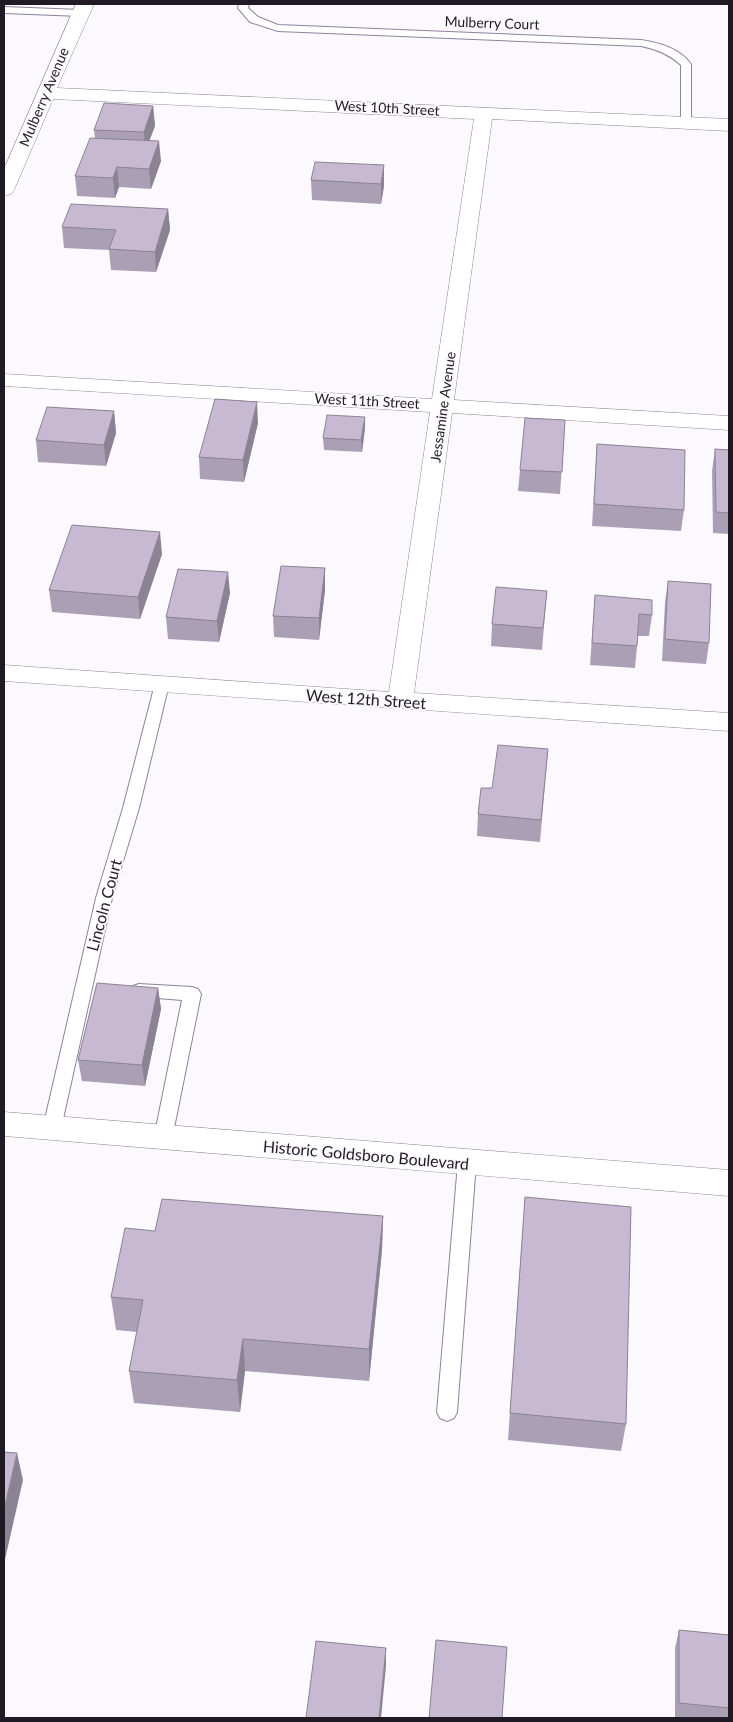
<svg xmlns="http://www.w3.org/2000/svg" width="733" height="1722" font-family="Lato,sans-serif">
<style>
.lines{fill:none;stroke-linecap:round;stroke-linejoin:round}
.lane-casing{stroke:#90829a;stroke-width:2}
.street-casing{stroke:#90829a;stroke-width:1}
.secondary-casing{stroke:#90829a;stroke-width:1}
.lane{fill:#fff;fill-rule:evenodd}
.street{fill:#fff;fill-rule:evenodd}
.secondary{fill:#fff;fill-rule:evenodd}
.wall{fill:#ab9fb5}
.shaded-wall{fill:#8b8293}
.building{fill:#c7b9d2;stroke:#8b8293}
.labels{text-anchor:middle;stroke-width:4;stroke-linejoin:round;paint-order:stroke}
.far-street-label{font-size:14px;fill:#1f1a23;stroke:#fcf9fe}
.street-label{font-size:16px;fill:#1f1a23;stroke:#fcf9fe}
</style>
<rect width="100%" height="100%" fill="#fcf9fe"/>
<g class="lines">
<g class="lane-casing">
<path id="lane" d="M239,4H249L248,8L258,17L278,25L641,40C660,43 679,48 691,64V122L686,125L681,122V65C669,54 656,49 641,46L278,31L250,22L238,8Z
M4,7L81,10L86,13L81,16L4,13Z
M162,679L167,680L169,684L139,808L112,898L61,1128L58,1133L52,1135L46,1133L43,1128L96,898L123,808L155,684L157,680Z
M139,984L192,987L198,989L201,994L172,1138L169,1143L163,1145L157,1143L154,1138L182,1000L133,996L130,991L133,986Z
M467,1155L474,1158L476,1163L457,1412L454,1418L447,1421L440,1418L437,1412L458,1163L460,1158Z"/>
</g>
<g class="street-casing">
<path id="street" d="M76,4H94L57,88L729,119V131L492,119L454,400L729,416V430L452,413L414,693L729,713V731L4,681V665L389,692L430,412L4,386V374L432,399L474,119L53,99L14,190L11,194L4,196V169Z"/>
</g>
<g class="secondary-casing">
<path id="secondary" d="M4,1112L729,1170V1196L4,1136Z"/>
</g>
<use href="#lane" class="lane"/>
<use href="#street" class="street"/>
<use href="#secondary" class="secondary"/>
</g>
<path class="wall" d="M153,106L155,126L149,141L161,161L151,189L119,187L115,198L77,196L75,176L95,138L94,130Z
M384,165V186L381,204L312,200L311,180Z
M168,209L170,230L156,272L111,270L109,250L64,248L62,227Z
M114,411L116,433L106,466L38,462L36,440Z
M365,417V428L362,452L324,450L323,438Z
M565,420L560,494L518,491L520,470Z
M258,423L244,482L200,479L199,457Z
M597,444L684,510L681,531L592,526Z
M715,449L729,450V534L713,533L712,471Z
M162,554L140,619L52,612L49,590Z
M325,568V590L319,640L274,637L273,616Z
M668,581L709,643L706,664L662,661L665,602Z
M547,591L542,650L491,646L492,624Z
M230,593L219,642L168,639L166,617Z
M595,595L652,615L649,636H638L635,668L590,665Z
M548,749L540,842L477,836L478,814L492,788Z
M158,988L161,1009L145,1086L82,1081L78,1060Z
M525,1197L626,1424L621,1451L508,1440Z
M383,1216L382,1250L369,1381L245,1371L240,1412L134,1403L129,1371L137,1332L116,1330L111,1297L155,1231Z
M679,1630L729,1635V1718H675V1648Z"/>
<path class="shaded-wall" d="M153,106L155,126L145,152L144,132Z
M159,141L161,161L151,189L149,169Z
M384,165V186L381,204V184Z
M117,167L119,187L115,198L113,178Z
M168,209L170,230L156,272L155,252Z
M257,402L258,423L244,482L243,460Z
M114,411L116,433L106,466L104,445Z
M365,417V428L362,452L361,440Z
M160,532L162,554L140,619L138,597Z
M325,568V590L319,640V618Z
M228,572L230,593L219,642L217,621Z
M158,988L161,1009L145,1086L142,1065Z
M383,1216L382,1250L369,1381V1349Z
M243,1339L245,1371L240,1412L237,1380Z
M17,1453L23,1480L4,1564V1510Z
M386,1648V1666L381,1718H379Z"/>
<path class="building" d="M104,103L153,106L144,132L94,130Z
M90,138L159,141L149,169L117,167L113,178L75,176Z
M315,162L384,165L381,184L311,180Z
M71,204L168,209L155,252L109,249L116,230L62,227Z
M215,399L257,402L243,460L199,457Z
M47,407L114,411L104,445L36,440Z
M327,415L365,417L361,440L323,438Z
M525,418L565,420L562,472L520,470Z
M597,444L685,450L684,510L594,504Z
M715,449L729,450V513L716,512Z
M72,525L160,532L138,597L49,590Z
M281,566L325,568L319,618L273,616Z
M178,569L228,572L217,621L166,617Z
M668,581L711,584L709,643L665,639Z
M496,587L547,591L543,628L492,624Z
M595,595L652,600V615L639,614L637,646L592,643Z
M498,745L548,749L541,820L478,814L481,788H492Z
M97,983L158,988L142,1065L78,1060Z
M525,1197L631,1207L626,1424L510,1413Z
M162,1199L383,1216L369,1349L243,1339L237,1380L129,1371L143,1300L111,1297L125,1228L155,1231Z
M4,1452L17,1453L4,1510Z
M679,1630L729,1635V1708L679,1703Z
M436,1640L507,1647L502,1718H429Z
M316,1641L386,1648L379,1718H306Z"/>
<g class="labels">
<g class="far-street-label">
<text transform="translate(492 23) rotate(2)" y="5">Mulberry Court</text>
<text transform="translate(44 97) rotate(-67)" y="5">Mulberry Avenue</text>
<text transform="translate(387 108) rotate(3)" y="5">West 10th Street</text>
<text transform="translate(367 401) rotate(3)" y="5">West 11th Street</text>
<text transform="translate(443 407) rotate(-82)" y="5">Jessamine Avenue</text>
</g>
<g class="street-label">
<text transform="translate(366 699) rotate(4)" y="6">West 12th Street</text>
<text transform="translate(104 905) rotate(-75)" y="6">Lincoln Court</text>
<text transform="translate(366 1155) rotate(5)" y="6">Historic Goldsboro Boulevard</text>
</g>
</g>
<rect width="733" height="1722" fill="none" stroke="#1f1a23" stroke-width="10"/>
</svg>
